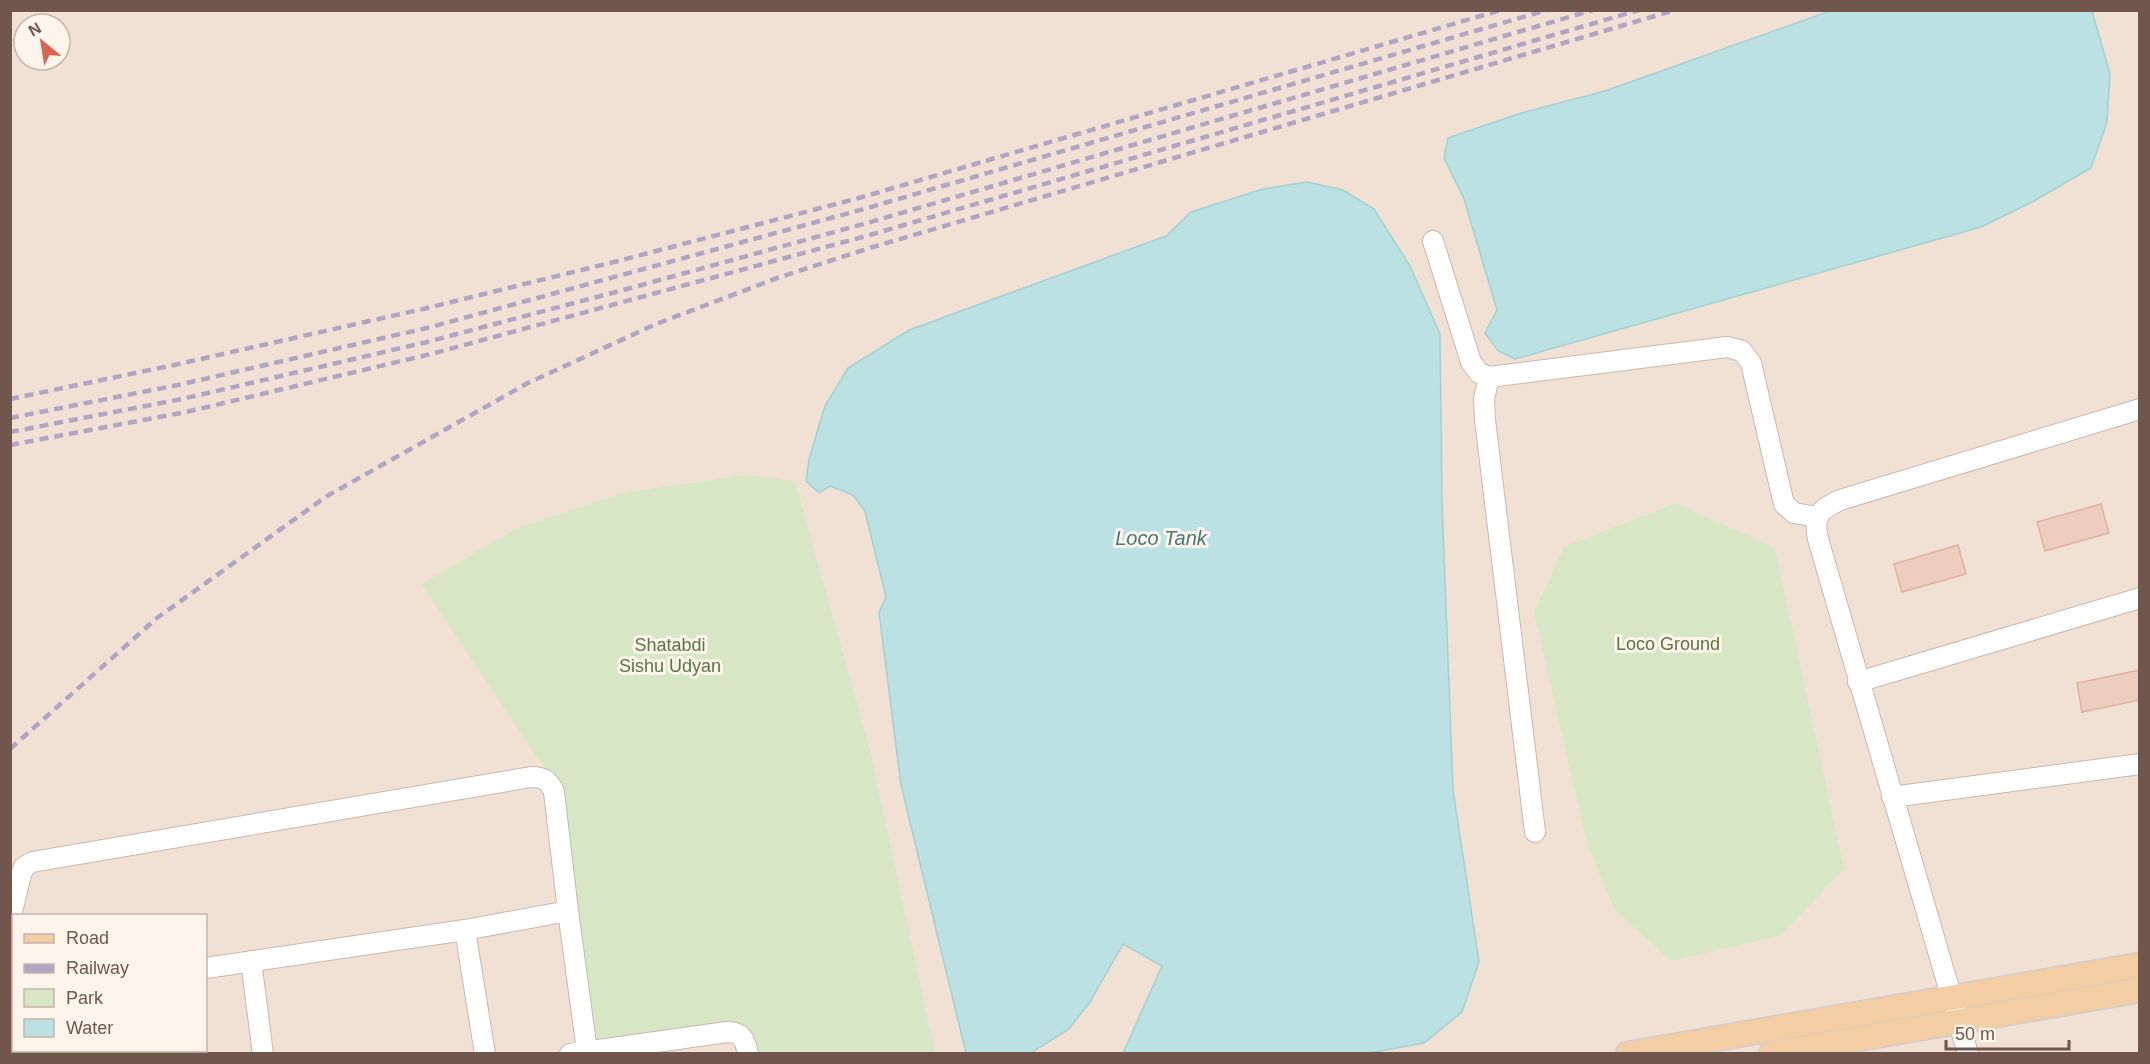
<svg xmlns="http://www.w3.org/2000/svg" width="2150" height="1064" font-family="Helvetica,sans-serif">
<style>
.residential{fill:#f1e1d5;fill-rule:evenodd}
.green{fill:#d7e7c6}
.water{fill:#bce1e2;stroke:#a3d1d3;stroke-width:1.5}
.building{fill:#edcdc0;stroke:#deb2a2;stroke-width:1.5}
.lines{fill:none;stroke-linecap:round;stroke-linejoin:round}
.minor-casing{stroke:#cbb7ad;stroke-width:22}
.major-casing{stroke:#d4ccca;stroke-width:27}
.minor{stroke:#fff;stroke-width:20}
.major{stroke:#f3cda4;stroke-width:24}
.rail{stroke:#b2a5c3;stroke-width:4.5;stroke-dasharray:9 6;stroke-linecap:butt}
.labels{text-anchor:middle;stroke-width:6;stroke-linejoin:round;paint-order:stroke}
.park-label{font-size:18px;fill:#5a7646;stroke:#fdf4ec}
.water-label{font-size:20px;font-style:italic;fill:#46797b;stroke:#fdf4ec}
</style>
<rect width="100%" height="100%" fill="#faf0e6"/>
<path class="residential" d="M11,11H2139V1053H11ZM24,24H60V60H24ZM14,916H206V1050H14Z"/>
<path class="green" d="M745,475L795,481L870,750L935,1053H735L731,1025L598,1047L544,767L422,584L515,529L623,493Z
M1676,503L1775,548L1844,869L1780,936L1671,961L1614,909L1587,844L1534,612L1564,547Z"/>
<path class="water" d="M1830,11H2092L2110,74L2107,122L2091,168L2032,202L1981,227L1515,359L1498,351L1485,333L1497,310L1464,199L1444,158L1448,138L1521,113L1605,91Z
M1307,182L1343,190L1374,209L1410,266L1440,334L1442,502L1453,790L1479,962L1462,1012L1424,1043L1364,1054L1123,1053L1162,966L1123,944L1090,1002L1069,1029L1031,1053H966L901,785L879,612L886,597L865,511L853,495L830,486L819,493L806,481L809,459L825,406L848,368L909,330L1166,236L1191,212L1263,189Z"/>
<path class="building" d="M2101,504L2109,533L2045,551L2037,522Z
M1958,545L1966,574L1902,592L1894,564Z
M2140,670V700L2082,712L2077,683Z"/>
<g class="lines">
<g class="minor-casing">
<path id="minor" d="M1433,241L1471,362L1479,373L1489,377L1727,347L1742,351L1751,363L1784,504L1794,513L1817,517
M1489,377L1484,399L1485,420L1535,832
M1858,682L2140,598
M1892,797L2140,764
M10,920L21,875L24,867L32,862L531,777C543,777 549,780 554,792L568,911L587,1051
M465,930L485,1054
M251,961L263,1054
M206,968L465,930L568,911
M10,996H14
M570,1054L727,1032C742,1032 745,1039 748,1054
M1968,1054L1818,539C1813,515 1820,510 1840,500L2140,409"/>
</g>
<g class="major-casing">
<path id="major" d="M1628,1054L2140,965
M1771,1054L2140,990"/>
</g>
<use href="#minor" class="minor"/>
<use href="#major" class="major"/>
<path class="rail" d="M10,399L174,365L423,309L618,261L859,198L1501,10
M10,418L178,385L427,328L864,209L1547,10
M10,432L182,399L427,342L627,289L867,223L1593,10
M10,445L186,412L431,354L870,235L1639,10
M10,749L157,618L327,496L528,383L656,324L780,277L873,247L1675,10"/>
</g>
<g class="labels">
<g class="park-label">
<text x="1668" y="650">Loco Ground</text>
<text x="670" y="651">Shatabdi<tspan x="670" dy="21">Sishu Udyan</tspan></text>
</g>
<g class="water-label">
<text x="1161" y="545">Loco Tank</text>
</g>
</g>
<rect width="2150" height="1064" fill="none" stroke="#71564d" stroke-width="24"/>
<rect x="12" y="914" width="195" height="138" fill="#fdf4ec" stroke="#c5b5ac" stroke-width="1.5"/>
<rect x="24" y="934" width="30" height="9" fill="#f3cda4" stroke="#c5b5ac" stroke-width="1.5"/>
<text x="66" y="944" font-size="18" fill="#71564d">Road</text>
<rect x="24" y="964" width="30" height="9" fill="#b2a5c3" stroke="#c5b5ac" stroke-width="1.5"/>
<text x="66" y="974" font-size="18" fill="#71564d">Railway</text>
<rect x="24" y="989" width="30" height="18" fill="#d7e7c6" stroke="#c5b5ac" stroke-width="1.5"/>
<text x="66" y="1004" font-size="18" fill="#71564d">Park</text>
<rect x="24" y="1019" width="30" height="18" fill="#bce1e2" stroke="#c5b5ac" stroke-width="1.5"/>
<text x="66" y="1034" font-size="18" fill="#71564d">Water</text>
<g transform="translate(42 42) rotate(330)"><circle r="28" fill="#fdf4ec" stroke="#c5b5ac" stroke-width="1.5"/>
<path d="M0-4.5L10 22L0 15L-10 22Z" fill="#d96456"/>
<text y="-9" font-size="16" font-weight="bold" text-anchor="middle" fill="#71564d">N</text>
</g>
<path d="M1946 1040v9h123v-9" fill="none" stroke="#71564d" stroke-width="3"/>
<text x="1955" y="1040" font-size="18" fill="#71564d" stroke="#fdf4ec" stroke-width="4.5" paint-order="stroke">50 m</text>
</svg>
